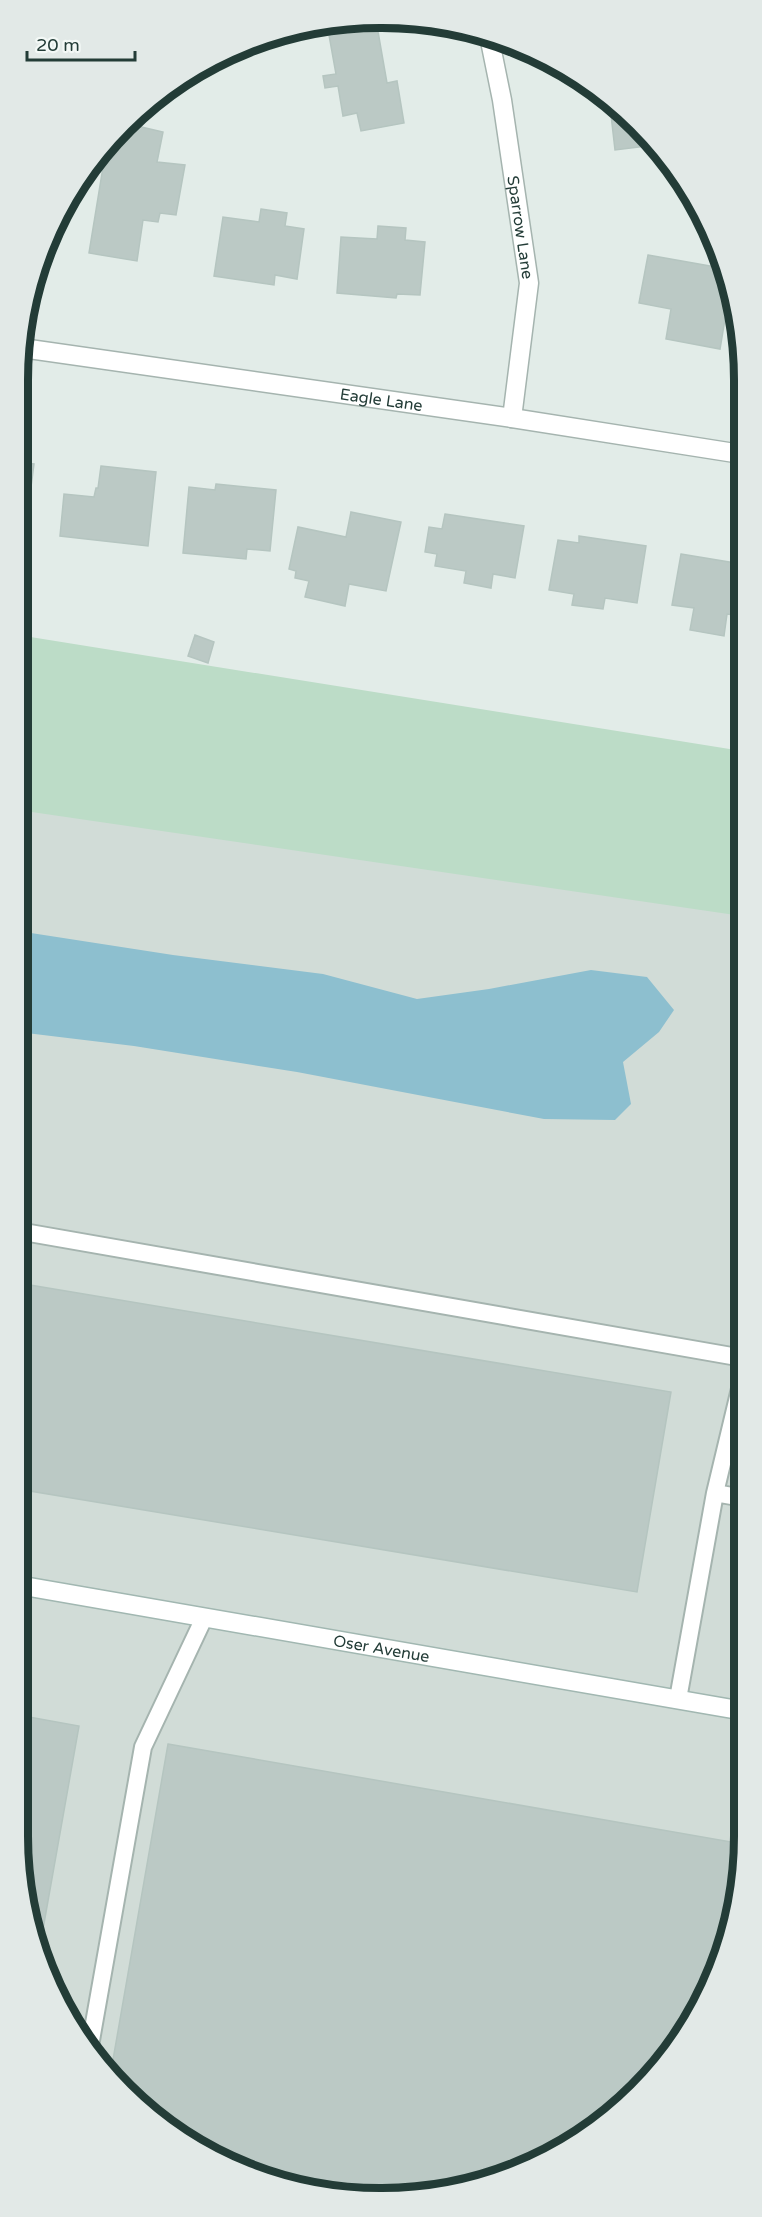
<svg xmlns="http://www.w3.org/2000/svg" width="762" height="2217" font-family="'Varela Round',sans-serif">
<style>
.built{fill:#d1dcd7}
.green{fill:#bcdcc7}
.water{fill:#8dbfcf}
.building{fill:#bbc9c5;stroke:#b5c5c0;stroke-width:1.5}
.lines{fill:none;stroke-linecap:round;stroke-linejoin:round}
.lane-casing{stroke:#a5b4af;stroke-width:20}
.street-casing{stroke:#a5b4af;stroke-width:21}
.secondary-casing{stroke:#a1b7b1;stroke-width:21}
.lane{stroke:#fff;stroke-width:16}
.street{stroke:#fff;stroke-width:18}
.secondary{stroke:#fff;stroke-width:18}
.labels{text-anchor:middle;stroke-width:4.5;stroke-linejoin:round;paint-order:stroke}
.street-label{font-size:16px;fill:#233c37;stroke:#f3f8f6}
.rim{fill:none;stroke:#233c37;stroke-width:8}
</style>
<rect width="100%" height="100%" fill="#e2ece8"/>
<path class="built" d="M18,694L742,831L744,1836L732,1930L334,2196L220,2161L108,2076L46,1975L18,1836Z"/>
<path class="green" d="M18,635L742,751V916L18,810Z"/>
<path class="water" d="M18,931L173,955L323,974L417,999L489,989L591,970L647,977L674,1010L659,1032L623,1062L631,1104L615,1120L544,1119L297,1072L134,1046L18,1032Z"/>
<path class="building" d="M377,26L387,83L397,81L404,123L361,131L357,113L343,116L338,86L325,88L323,76L336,74L329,35Z
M610,106L654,141L656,145L615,150Z
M133,125L163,132L157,162L185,165L176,215L160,213L158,222L143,220L137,261L89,253L106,149Z
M261,209L287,213L285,226L304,229L297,279L275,275L274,285L214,276L223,217L259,222Z
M378,226L406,228L405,240L425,242L420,295L397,294L396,298L337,293L341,237L377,239Z
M648,255L721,268L729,295L720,349L666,339L671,309L639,303Z
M18,462L34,464L23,548H18Z
M101,466L156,472L148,546L60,536L64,494L94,497L96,488H98Z
M216,484L276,490L270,551L247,549L246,559L183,553L189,487L215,490Z
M351,512L401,522L386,591L349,584L345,606L305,597L309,581L295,578L296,571L289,569L298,527L346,537Z
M445,514L524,526L515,578L493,574L491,588L464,583L466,571L435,566L437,554L425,552L429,527L442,529Z
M579,536L646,546L637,603L605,598L603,609L572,605L574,594L549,590L558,540L579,543Z
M681,554L741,564V616L727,614L724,636L690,630L694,608L672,605Z
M195,635L214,642L208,663L188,656Z
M18,1283L671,1392L637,1592L18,1489Z
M18,1715L79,1726L40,1946L18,1836Z
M168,1744L743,1844L732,1930L683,2038L583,2138L475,2187L334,2196L220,2161L110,2077Z"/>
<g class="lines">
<g class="lane-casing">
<path id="lane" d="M18,1231L743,1358
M715,1493L743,1498
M678,1699L715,1493L743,1376
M90,2046L143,1747L204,1618"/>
</g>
<g class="street-casing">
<g id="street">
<path id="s1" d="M489,36L502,100L529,283L512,418"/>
<path id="s2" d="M22,348L512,418L741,454"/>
</g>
</g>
<g class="secondary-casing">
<g id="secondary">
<path id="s3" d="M18,1585L744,1711"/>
</g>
</g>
<use href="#lane" class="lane"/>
<use href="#street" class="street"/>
<use href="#secondary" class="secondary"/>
</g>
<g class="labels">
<g class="street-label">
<text dy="6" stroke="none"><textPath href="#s1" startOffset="194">Sparrow Lane</textPath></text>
<text dy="6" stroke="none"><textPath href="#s2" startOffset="363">Eagle Lane</textPath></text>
<text dy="6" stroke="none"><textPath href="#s3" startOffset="369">Oser Avenue</textPath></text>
</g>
</g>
<path d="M0 0H762V2217H0ZM380 28H382A352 352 0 0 1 734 380V1836A352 352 0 0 1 382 2188H380A352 352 0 0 1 28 1836V380A352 352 0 0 1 380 28Z" fill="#e2e9e7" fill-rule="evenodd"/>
<path class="rim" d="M380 28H382A352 352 0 0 1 734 380V1836A352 352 0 0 1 382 2188H380A352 352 0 0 1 28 1836V380A352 352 0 0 1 380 28Z"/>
<path d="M27 51v9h108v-9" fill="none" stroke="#233c37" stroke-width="3"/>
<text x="36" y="51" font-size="18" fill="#233c37" stroke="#f3f8f6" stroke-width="4.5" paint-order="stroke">20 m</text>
</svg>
